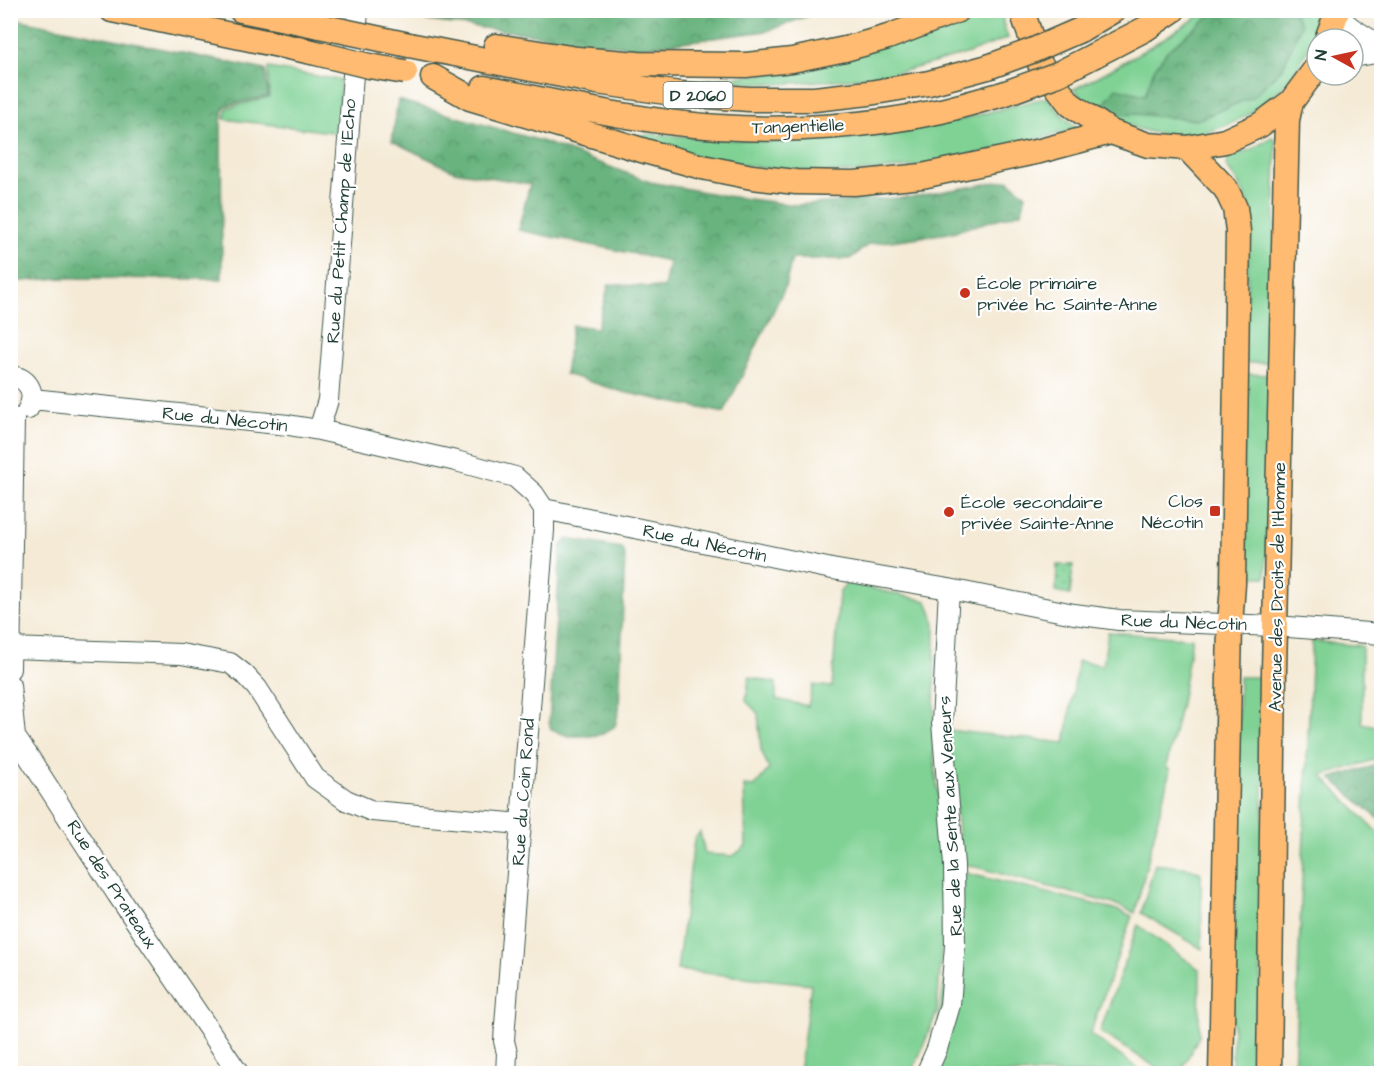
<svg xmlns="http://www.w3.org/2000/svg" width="1392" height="1084" font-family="'Architects Daughter',sans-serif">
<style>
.green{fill:#7fd194;stroke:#4f8764;stroke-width:1.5}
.forest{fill:url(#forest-crowns);stroke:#437859;stroke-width:1.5}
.garden{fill:url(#garden-dots);stroke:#4f8764;stroke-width:1.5}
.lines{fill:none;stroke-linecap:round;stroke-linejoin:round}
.minor-casing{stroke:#3f574c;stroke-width:22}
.major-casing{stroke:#3f574c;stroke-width:27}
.minor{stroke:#fff;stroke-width:20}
.major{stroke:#febb71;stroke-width:24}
.major-bridge-casing{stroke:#3f574c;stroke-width:27;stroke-linecap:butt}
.major-bridge{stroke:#febb71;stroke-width:24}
.poi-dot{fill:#c8321e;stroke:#fff;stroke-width:2}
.labels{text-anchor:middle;stroke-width:4.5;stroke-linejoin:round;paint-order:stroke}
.shield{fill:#fff;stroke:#627771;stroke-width:1.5}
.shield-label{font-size:16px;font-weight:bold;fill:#1f3d34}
.street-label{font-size:18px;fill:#1f3d34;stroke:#fff}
.poi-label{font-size:18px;fill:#1f3d34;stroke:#fff;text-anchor:start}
</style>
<defs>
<pattern id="forest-crowns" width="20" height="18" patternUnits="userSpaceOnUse" patternTransform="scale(1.5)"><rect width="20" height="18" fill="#67b37e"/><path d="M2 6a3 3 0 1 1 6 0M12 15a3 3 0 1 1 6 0" fill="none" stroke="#549368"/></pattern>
<pattern id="garden-dots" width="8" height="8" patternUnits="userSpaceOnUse" patternTransform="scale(1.5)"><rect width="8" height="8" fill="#7fd194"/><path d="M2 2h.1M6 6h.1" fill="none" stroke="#67ab7a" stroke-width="1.8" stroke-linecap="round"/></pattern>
</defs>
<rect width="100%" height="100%" fill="#fff"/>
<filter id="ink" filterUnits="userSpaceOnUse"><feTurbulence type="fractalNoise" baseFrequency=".0167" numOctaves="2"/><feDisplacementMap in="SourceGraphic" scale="12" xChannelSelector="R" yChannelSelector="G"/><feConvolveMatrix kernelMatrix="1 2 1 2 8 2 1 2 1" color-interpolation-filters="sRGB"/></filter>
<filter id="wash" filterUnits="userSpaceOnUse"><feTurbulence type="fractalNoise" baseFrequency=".008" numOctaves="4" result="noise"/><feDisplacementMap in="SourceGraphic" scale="24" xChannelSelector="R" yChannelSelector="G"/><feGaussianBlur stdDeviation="1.35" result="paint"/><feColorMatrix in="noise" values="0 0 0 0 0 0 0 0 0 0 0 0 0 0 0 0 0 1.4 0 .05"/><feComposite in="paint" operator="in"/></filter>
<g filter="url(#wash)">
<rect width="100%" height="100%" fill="#f4ead6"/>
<path class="green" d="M990,11H1002L1003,23L1008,38L966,54L904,71L851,79L779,84L702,80L775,73L953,24Z
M1207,11H1320C1318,25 1312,41 1305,54C1302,59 1300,65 1296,70C1272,106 1228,132 1185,135C1164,136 1141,131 1122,123C1102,114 1088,107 1074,89C1120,66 1164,39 1207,11Z
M268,68L340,80L339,133L224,119L227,108L269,97Z
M1047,97L1059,112L1078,129L932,165L859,172L794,173L696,157L626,137L652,134L721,139L787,142L859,137L951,122Z
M1272,137L1276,140L1272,363H1245L1249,214L1247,201L1239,185L1226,166L1228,157L1251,150Z
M1245,374L1271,375L1266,577H1241Z
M847,583L927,601L935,623L934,756L947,874L937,1012L912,1073H799L811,984L677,970L694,840L700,832L705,854L733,856L746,846L744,786L754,787L769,769L761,750L758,713L746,701L749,677L776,683V699L808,706L813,685L832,687L839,593Z
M1108,632L1173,637L1192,638L1181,703L1166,767L1170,770L1135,913L1117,905L961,863L948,730L1065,743L1078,661L1103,665Z
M1312,641L1362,646V723L1381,727V758L1322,776L1381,836L1382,990L1371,1073H1294Z
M1239,677H1265L1259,1073L1232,1074Z
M1155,864L1190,868L1201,873L1202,949L1141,913Z
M961,872L1114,909L1132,916L1090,1034L1144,1073L931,1074Z
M1138,925L1200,970L1199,1036L1180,1073H1165L1100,1032Z"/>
<path class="forest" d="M377,10H821V11L767,31L636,48L377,14Z
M1217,10L1293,11L1301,25L1283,67L1253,97L1197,120L1135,114L1120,115L1104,104L1116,88L1145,95L1154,69L1167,51Z
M11,18L265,70L268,96L225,106L221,120L222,279L60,278L11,282Z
M398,100L541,141L650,182L726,196L795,205L912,197L1008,180L1026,195L1022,212L949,233L869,244L850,259H792L785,287L724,413L623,392L565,374L572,325L597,328L609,284L664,288L669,261L518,230L530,184L454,171L392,141Z
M568,539L622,548L625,555L619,710L615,726L603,734L590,736H569L551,730L549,722L561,546Z
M1381,764H1382L1381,821L1331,778Z"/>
<path class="garden" d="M1057,565H1073L1070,595L1056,592Z"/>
</g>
<g filter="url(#ink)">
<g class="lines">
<g class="minor-casing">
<path id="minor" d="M1336,15L1352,28L1382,47
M1353,57L1382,52
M10,376C28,377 37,393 28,409
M32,399L288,425L319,430L456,461L515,477L534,494L544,509L832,569L949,589L1074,614L1119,620L1275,626L1382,634
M319,430L328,400L358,10
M11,648L181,654L230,663L244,674L257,688L315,778L346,800L372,811L521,824
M10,669L14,418
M10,685L15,737L27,754L117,894L239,1074
M506,1074L507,1053L504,1041L505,1025L544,530V509
M926,1074L937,1049L950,1005L955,946L954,865L942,723L949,589"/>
</g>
<g class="major-casing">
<path id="major" d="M112,10L312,52
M241,10L315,25
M1023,10L1024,17L1040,64L1070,104L1111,132L1148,145L1187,148L1225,141L1260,125L1291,102L1317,67
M1080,30L1114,10
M1327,39L1336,15V10
M409,45L597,82L680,94L749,99H814L869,93L929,83L988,67
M496,46L577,59L638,64L746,65L792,60L845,49L888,37L958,10
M1095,55L1145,29L1173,10
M433,77L470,98L645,151L702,167L752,177L796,182L854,183L922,176L1040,151L1111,132
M484,88C562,103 640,122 718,127C788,132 873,126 941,111C962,106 982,100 1003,94
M1187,148L1226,189L1235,208L1238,231L1233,584L1230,625L1221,1074
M1269,1074L1274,671L1287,120L1291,102"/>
</g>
<use href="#minor" class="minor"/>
<use href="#major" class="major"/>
<g class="major-bridge-casing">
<path id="major-bridge" d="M315,25L409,45
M312,52L369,66L405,72
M988,67L1034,50L1080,30
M1003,94L1058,74L1095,55"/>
</g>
<use href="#major-bridge" class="major-bridge"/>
</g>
</g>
<g class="poi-dot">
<circle cx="965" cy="293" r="6"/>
<rect x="1209" y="505" width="12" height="12" rx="3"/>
<circle cx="949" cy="512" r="6"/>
</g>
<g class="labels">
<rect class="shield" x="663.5" y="82" width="69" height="26" rx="4.5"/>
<g class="shield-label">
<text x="698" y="101">D 2060</text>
</g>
<g class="street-label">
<text transform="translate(798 126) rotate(-2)" y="6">Tangentielle</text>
<text transform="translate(341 221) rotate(-86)" y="6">Rue du Petit Champ de l'Echo</text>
<text transform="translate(225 419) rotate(6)" y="6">Rue du Nécotin</text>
<text transform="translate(705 543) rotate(12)" y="6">Rue du Nécotin</text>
<text transform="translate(1277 587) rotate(-89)" y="6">Avenue des Droits de l'Homme</text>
<text transform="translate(1184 622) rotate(2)" y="6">Rue du Nécotin</text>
<text transform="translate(523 792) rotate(-86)" y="6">Rue du Coin Rond</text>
<text transform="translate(950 816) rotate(-93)" y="6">Rue de la Sente aux Veneurs</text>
<text transform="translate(112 884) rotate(57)" y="6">Rue des Prateaux</text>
</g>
<g class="poi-label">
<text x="977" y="289">École primaire<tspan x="977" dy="21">privée hc Sainte-Anne</tspan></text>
<text x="1203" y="507" text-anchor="end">Clos<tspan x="1203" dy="21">Nécotin</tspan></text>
<text x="961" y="508">École secondaire<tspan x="961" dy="21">privée Sainte-Anne</tspan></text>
</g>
</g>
<rect width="1392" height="1084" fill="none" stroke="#fff" stroke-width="36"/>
<g transform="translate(1335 57) rotate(278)"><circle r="28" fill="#ffffff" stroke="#a5b1ae" stroke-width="1.5"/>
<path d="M0-4.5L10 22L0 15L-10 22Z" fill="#c8321e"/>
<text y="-9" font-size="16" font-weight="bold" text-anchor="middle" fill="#1f3d34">N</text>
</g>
</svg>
